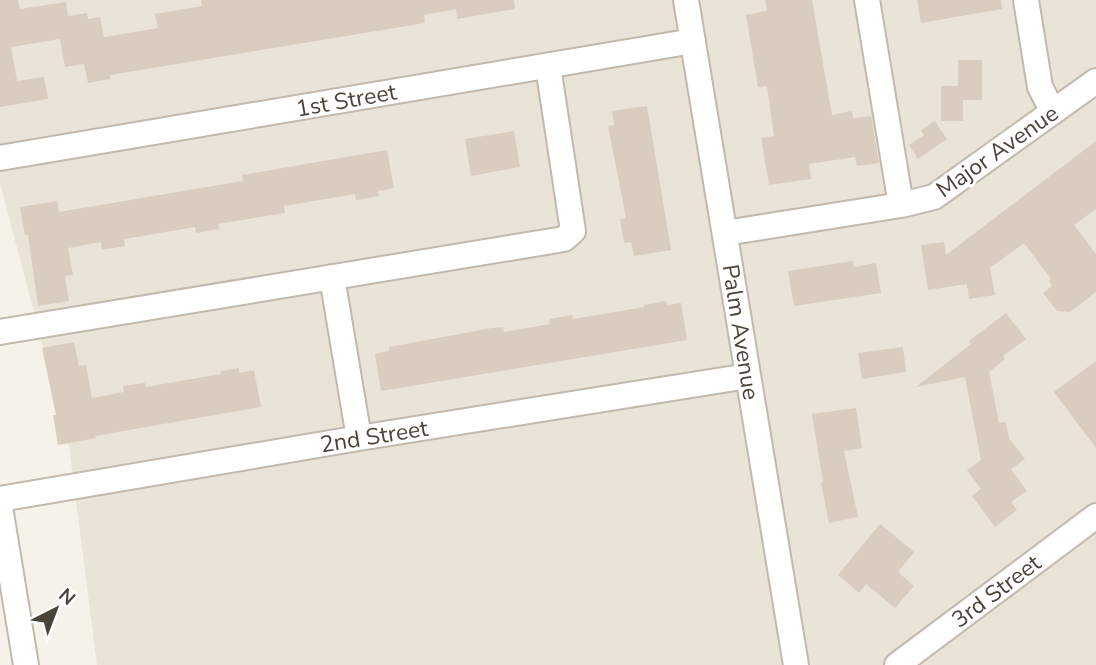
<svg xmlns="http://www.w3.org/2000/svg" width="1096" height="665" font-family="'Nunito Sans',sans-serif">
<style>
.residential{fill:#eae3d8}
.building{fill:#d8cdbf}
.lines{fill:none;stroke-linecap:round;stroke-linejoin:round}
.minor-casing{stroke:#c2b9ac;stroke-width:28}
.minor{stroke:#fff;stroke-width:24}
.labels{text-anchor:middle;stroke-width:6;stroke-linejoin:round;paint-order:stroke}
.street-label{font-size:23px;fill:#4b4238;stroke:#fff}
</style>
<rect width="100%" height="100%" fill="#f6f2ea"/>
<path class="residential" d="M0,0H1096V665H97L69,446L0,183Z"/>
<path class="building" d="M0,0H18L20,9L66,2L68,16L87,13L88,19L100,17L104,37L158,28L155,14L202,6L201,0H514L515,9L457,19L456,9L424,15L425,23L110,75V79L88,83L84,64L65,67L60,39L11,47L17,81L44,77L48,99L0,107Z
M765,0H812L832,115L852,111L853,118L871,116L879,163L857,166L855,157L809,164L811,179L769,185L761,138L774,136L767,86L758,87L746,15L767,11Z
M917,0H1001L1002,9L921,23Z
M958,60H982V100H963V121H941V86H958Z
M647,106L671,250L634,256L631,242L624,243L620,219L626,218L608,126L614,125L612,111Z
M935,121L947,139L918,159L909,145L924,135L921,130Z
M514,131L520,167L471,176L465,139Z
M1096,141V209L1074,225L1096,254V292L1070,312L1057,311L1043,293L1052,286L1049,281L1051,279L1024,243L990,268L995,295L969,299L967,284L928,290L921,245L944,242L946,255Z
M387,150L394,188L378,191L379,196L356,200L355,194L284,206L285,213L218,224L219,229L196,233L195,227L124,239L125,246L102,250L101,242L68,248L73,275L65,276L69,301L38,306L28,235H25L20,207L57,201L59,212L243,181L242,175Z
M853,261L854,267L876,263L881,293L794,306L788,271Z
M666,301L667,305L681,303L687,340L381,391L375,354L389,351V347L492,328L503,327L504,332L550,324L549,319L572,315L573,319L644,307V305Z
M1006,313L1026,339L1003,356L1005,359L989,372L999,423L1006,422L1009,438L1025,459L1011,469L1027,491L1011,502L1017,510L995,527L972,496L981,489L967,470L981,460L965,377L916,387L971,344L969,341Z
M74,342L79,366L86,365L92,398L124,392L123,386L145,383L146,387L221,374L220,371L239,368V373L254,370L261,407L95,436L96,438L58,445L53,415H56L42,348Z
M903,347L906,372L862,379L858,353Z
M1096,361V448L1054,392Z
M856,408L862,448L844,451L858,517L829,523L821,483L823,482L812,414Z
M880,524L914,552L898,572L914,586L895,608L866,584L859,593L838,575Z"/>
<g class="lines">
<g class="minor-casing">
<path id="minor" d="M686,0L796,665
M867,0L901,205
M1026,0L1040,87L1053,112
M0,158L693,41
M725,233L901,205L934,197L1096,81
M332,277L359,438
M0,332L564,239L573,231L548,66
M0,499L359,438L748,376
M0,507L26,665
M897,665L1096,516"/>
</g>
<use href="#minor" class="minor"/>
</g>
<g class="labels">
<g class="street-label">
<text transform="translate(346 100) rotate(-10)" y="8">1st Street</text>
<text transform="translate(997 151) rotate(-35)" y="8">Major Avenue</text>
<text transform="translate(741 332) rotate(81)" y="8">Palm Avenue</text>
<text transform="translate(374 436) rotate(-9)" y="8">2nd Street</text>
<text transform="translate(996 591) rotate(-37)" y="8">3rd Street</text>
</g>
</g>
<g transform="translate(56 609) rotate(42)" stroke="#ffffff" stroke-width="5" paint-order="stroke">
<path d="M0-5L12 26L0 18L-12 26Z" fill="#4b4238"/>
<text y="-10" font-size="19" font-weight="bold" text-anchor="middle" fill="#4b4238">N</text>
</g>
</svg>
